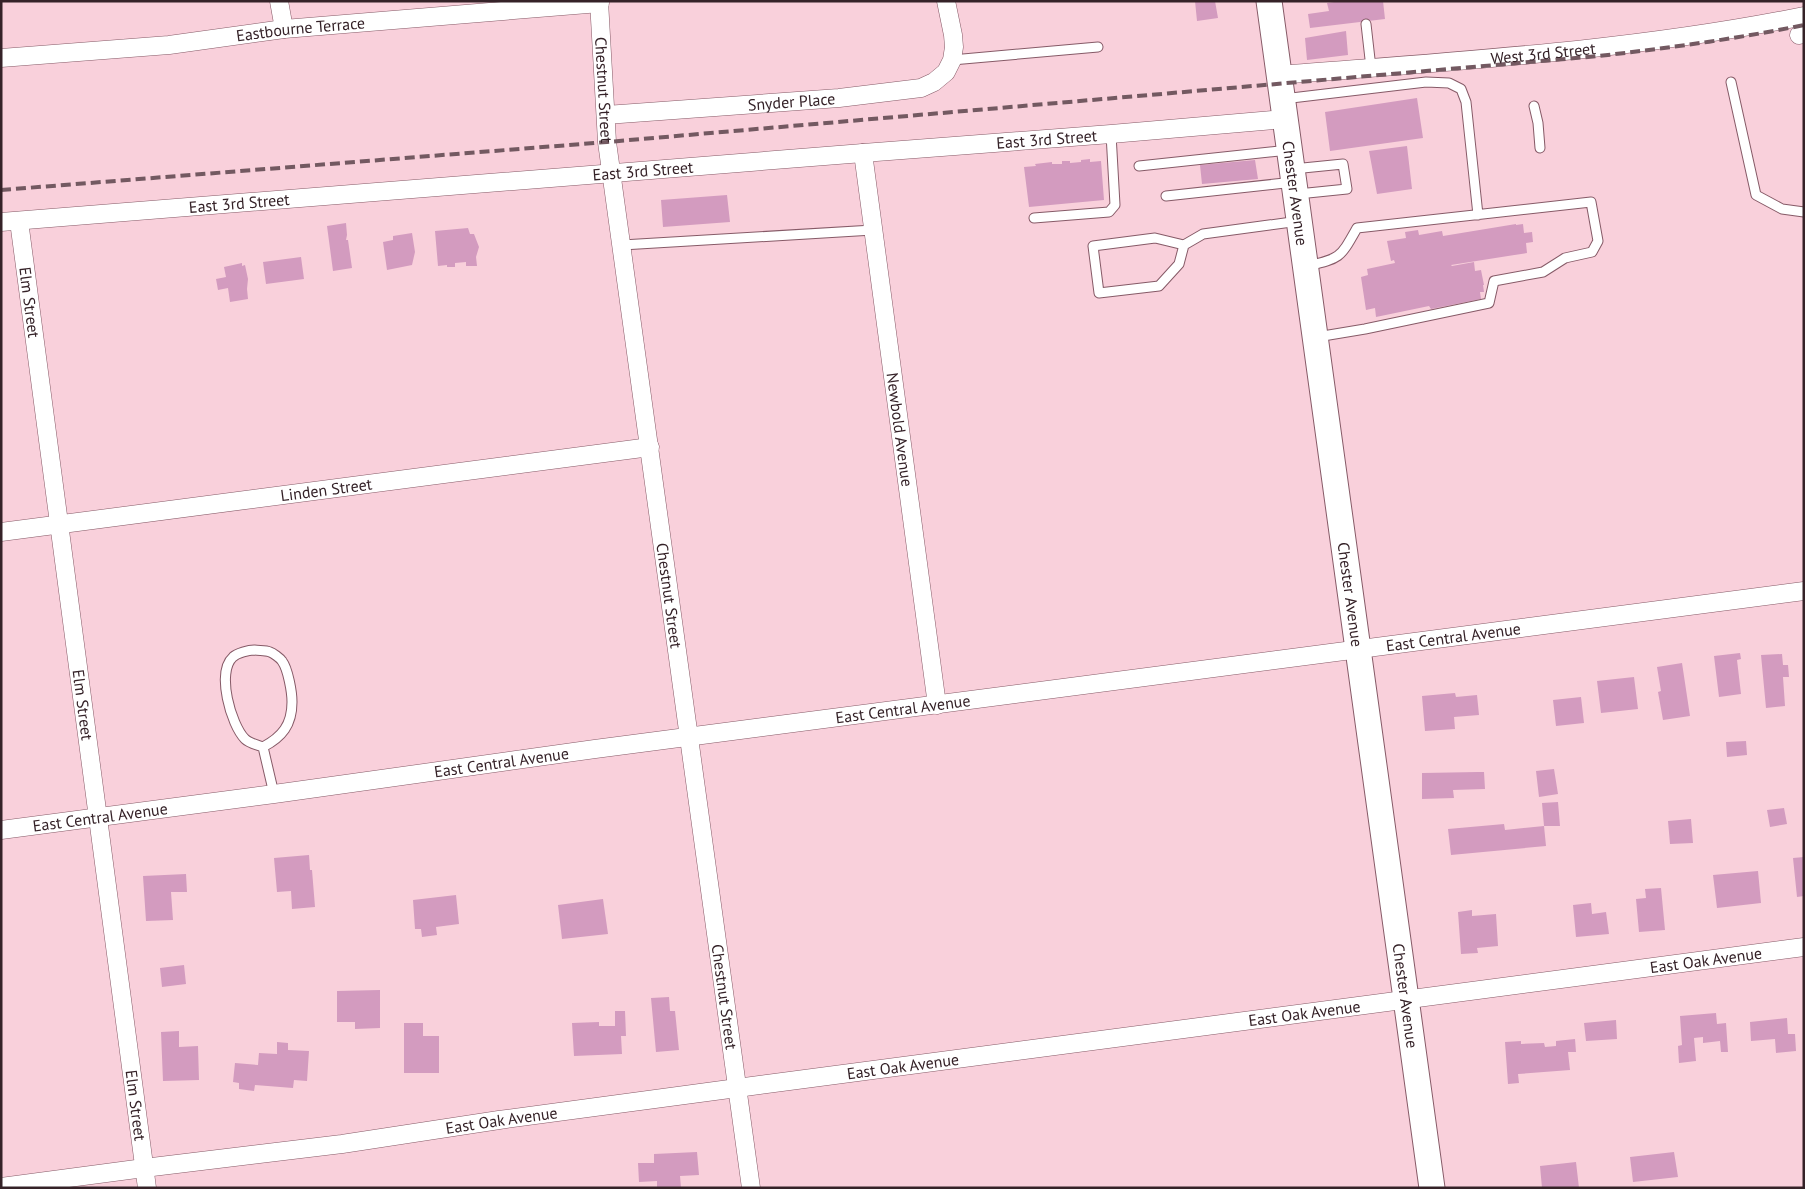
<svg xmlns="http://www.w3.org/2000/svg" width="1805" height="1189" font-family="'PT Sans',sans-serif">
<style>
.building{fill:#d39bbf}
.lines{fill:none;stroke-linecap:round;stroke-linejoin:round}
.lane-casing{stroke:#865a67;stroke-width:11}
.street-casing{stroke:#865a67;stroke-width:19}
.secondary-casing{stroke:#865a67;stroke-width:27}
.lane{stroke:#fff;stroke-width:9}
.street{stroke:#fff;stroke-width:18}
.secondary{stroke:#fff;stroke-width:25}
.rail{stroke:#735961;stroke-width:4;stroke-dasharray:10 5;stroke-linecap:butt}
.labels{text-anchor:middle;stroke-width:5;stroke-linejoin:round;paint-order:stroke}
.street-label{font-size:16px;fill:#352228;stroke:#f9e3e9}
</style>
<rect width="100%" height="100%" fill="#f9d0db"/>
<path class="building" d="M1195,1H1215L1218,18L1197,21Z
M1341,1H1383L1385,19L1310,28L1308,14L1329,11L1327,3Z
M1346,31L1348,55L1307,60L1305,38Z
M1417,98L1423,138L1330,151L1325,112Z
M1407,146L1412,189L1377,194L1369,151Z
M1090,159V162L1101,161L1104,200L1029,207L1024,167L1036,166L1035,164L1052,162V164H1062V161H1070V163L1081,162V160Z
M1255,160L1258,179L1202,184L1200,165Z
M727,195L730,222L663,227L661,200Z
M346,223L347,235L346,240H348L352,268L333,271L327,226Z
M1516,224V225L1523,224L1524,233L1532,232L1533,242L1526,243L1527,253L1451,265L1452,266L1474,262L1475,271L1481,270L1484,285H1483L1484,292H1480L1481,299L1431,309L1429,306L1376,317L1375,308L1366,310L1361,277L1368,275L1367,269L1395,263L1394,260L1391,261L1387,241L1406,238L1405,232L1418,230L1419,235L1442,231L1443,236Z
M468,228L470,234H474L479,247L476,257L477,266H466V262L455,263V267H447V265L438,266L435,231Z
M412,233L415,252L412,265L387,270L383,242L393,240V236Z
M301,257L304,279L266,284L263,262Z
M242,263V266L245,265L248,279L247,289L248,299L230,302L228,288L218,290L216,279L226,277L224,267Z
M1740,653L1741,659L1737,660L1741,694L1719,697L1714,656Z
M1782,654L1783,665H1788L1789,677H1783L1785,706L1766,708L1761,655Z
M1682,663L1690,716L1663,720L1658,692L1661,691L1657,667Z
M1634,677L1638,709L1601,713L1597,681Z
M1455,693L1456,697L1477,695L1479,715L1454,717L1455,729L1425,731L1422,696Z
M1581,697L1584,723L1556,726L1553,700Z
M1746,741L1747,755L1727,757L1726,742Z
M1554,769L1558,794L1539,797L1536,771Z
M1478,772H1484L1485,789L1453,790L1454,798L1422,799V773Z
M1558,802L1560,826H1544L1542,803Z
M1784,808L1787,824L1770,827L1767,810Z
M1691,819L1693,843L1670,844L1668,821Z
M1504,824L1505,830L1544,826L1546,846L1451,855L1448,829Z
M309,855L310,870H312L315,907L292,909L291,891L277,892L274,858Z
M1804,857V896L1797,897L1793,858Z
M1758,871L1761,903L1717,908L1713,875Z
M186,874L187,892H171L173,920L146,921L143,876Z
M1661,888L1665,930L1639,932L1636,899L1646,898L1645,889Z
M456,895L459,924L436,927L437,935L422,937L421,929H415L413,900Z
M603,899L608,934L562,939L558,905Z
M1591,903L1592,914L1606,912L1609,934L1576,937L1573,905Z
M1472,910V916L1496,914L1498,946L1477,948L1478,953L1461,954L1458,912Z
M184,965L186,984L162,987L160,968Z
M380,990V1028L355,1029V1022H337V991Z
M669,997L670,1011H675L679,1050L656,1052L651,998Z
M615,1011H625L626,1036H621L622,1054L574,1056L572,1023L599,1022V1026H615Z
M1716,1013L1717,1024L1726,1023L1728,1052H1721L1720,1041L1703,1043V1037L1694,1038L1696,1061L1679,1063L1678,1046L1682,1045L1680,1016Z
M1787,1018L1788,1034H1795L1796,1051L1776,1053L1775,1039L1751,1041L1750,1022Z
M1616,1020L1617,1039L1586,1041L1584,1023Z
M404,1023H423V1036H439V1073H404Z
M179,1031V1047L198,1046L199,1080L163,1081L161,1032Z
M1575,1039L1576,1052H1568L1570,1070L1518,1074L1519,1083L1508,1084L1505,1042L1521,1041V1044L1544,1043L1545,1047L1556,1046V1041Z
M277,1042L288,1043V1050L309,1051L307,1081L294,1080L293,1088L255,1085L254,1091L239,1089V1083L233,1082L235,1063L258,1065L259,1053L277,1054Z
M697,1152L699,1175L680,1176L681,1188H657V1181L639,1182L638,1163H654V1154Z
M1674,1152L1678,1177L1633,1182L1630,1157Z
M1576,1162L1579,1188H1542L1540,1166Z"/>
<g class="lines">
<g class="lane-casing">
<path id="lane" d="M1366,24L1371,68
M952,60L1098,47
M1731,82L1756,195L1782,209L1804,212
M1283,99L1426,82L1449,83L1461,89L1466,102L1478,215
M1534,106L1538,123L1540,148
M1139,166L1289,150
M1293,169L1343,164L1347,189L1298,194
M1166,196L1294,182
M1034,218L1109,212L1115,205L1111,134
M622,245L873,230
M1184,245L1155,238L1093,246L1099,293L1159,286L1179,264L1184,245L1203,234L1299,221
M1308,266C1341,258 1340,258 1357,228L1591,202L1598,241L1592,252L1565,258L1543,272L1494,281L1489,303L1365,329L1317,337
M263,747C257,745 249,743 245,739C231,725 216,672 233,657C237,653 249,650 254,650C259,651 265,650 270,652C273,653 280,658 282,661C288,669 292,692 292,702C292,725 282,737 263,747L274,794"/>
</g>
<g class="street-casing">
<g id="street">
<path d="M279,1L284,29"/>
<path id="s1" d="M599,1L607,142L751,1188"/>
<path d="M1799,35L1804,34"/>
<path id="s2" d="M1,58L169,45L284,29L600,3"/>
<path id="s3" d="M1280,75C1455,61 1631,51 1804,16"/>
<path id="s4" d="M606,115L839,98L921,88L934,82L946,72L952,60L954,47L953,35L946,1"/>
<path id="s5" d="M863,153L937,705"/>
<path id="s6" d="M19,221L147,1188"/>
<path id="s7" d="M1,222L863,153L1111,134L1285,119"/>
<path id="s8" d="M1,532L650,447"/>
<path id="s9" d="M1,830L274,794L595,749L1804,591"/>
<path id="s10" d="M1,1187L144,1168L342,1144L499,1120L737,1088L1804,947"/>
</g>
</g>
<g class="secondary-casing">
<g id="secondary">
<path id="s11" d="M1269,1L1432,1188"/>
</g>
</g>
<use href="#lane" class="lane"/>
<use href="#street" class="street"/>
<use href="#secondary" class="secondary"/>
<path class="rail" d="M1,190L607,142L1599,56C1668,48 1736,39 1804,25"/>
</g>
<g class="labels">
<g class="street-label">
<text dy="6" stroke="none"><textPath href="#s2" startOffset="301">Eastbourne Terrace</textPath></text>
<text dy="6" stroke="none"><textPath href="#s3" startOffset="264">West 3rd Street</textPath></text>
<text dy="6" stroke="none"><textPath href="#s1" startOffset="89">Chestnut Street</textPath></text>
<text dy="6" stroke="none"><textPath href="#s4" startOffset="186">Snyder Place</textPath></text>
<text dy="6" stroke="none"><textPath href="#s7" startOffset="1049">East 3rd Street</textPath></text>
<text dy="6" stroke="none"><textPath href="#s7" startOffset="644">East 3rd Street</textPath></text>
<text dy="6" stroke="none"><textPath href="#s11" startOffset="194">Chester Avenue</textPath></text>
<text dy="6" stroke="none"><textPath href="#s7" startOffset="239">East 3rd Street</textPath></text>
<text dy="6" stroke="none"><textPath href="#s6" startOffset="82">Elm Street</textPath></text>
<text dy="6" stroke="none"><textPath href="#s5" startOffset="279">Newbold Avenue</textPath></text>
<text dy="6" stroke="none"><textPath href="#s8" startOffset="328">Linden Street</textPath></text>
<text dy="6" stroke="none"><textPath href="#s1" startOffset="599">Chestnut Street</textPath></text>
<text dy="6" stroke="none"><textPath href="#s11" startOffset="599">Chester Avenue</textPath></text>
<text dy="6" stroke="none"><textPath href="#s9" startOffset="1465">East Central Avenue</textPath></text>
<text dy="6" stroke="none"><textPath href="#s6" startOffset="488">Elm Street</textPath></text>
<text dy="6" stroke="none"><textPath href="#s9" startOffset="910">East Central Avenue</textPath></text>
<text dy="6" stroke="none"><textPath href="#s9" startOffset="505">East Central Avenue</textPath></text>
<text dy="6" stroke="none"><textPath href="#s9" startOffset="100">East Central Avenue</textPath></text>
<text dy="6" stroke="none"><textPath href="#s10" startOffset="1720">East Oak Avenue</textPath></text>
<text dy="6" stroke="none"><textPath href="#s1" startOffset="1004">Chestnut Street</textPath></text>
<text dy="6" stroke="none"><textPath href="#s11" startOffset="1004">Chester Avenue</textPath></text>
<text dy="6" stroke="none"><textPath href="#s10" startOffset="1315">East Oak Avenue</textPath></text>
<text dy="6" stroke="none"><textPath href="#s10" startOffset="910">East Oak Avenue</textPath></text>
<text dy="6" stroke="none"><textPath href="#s6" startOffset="892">Elm Street</textPath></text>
<text dy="6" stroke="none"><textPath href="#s10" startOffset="505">East Oak Avenue</textPath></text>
</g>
</g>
<rect width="1805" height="1189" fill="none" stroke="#352228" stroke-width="5"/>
</svg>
